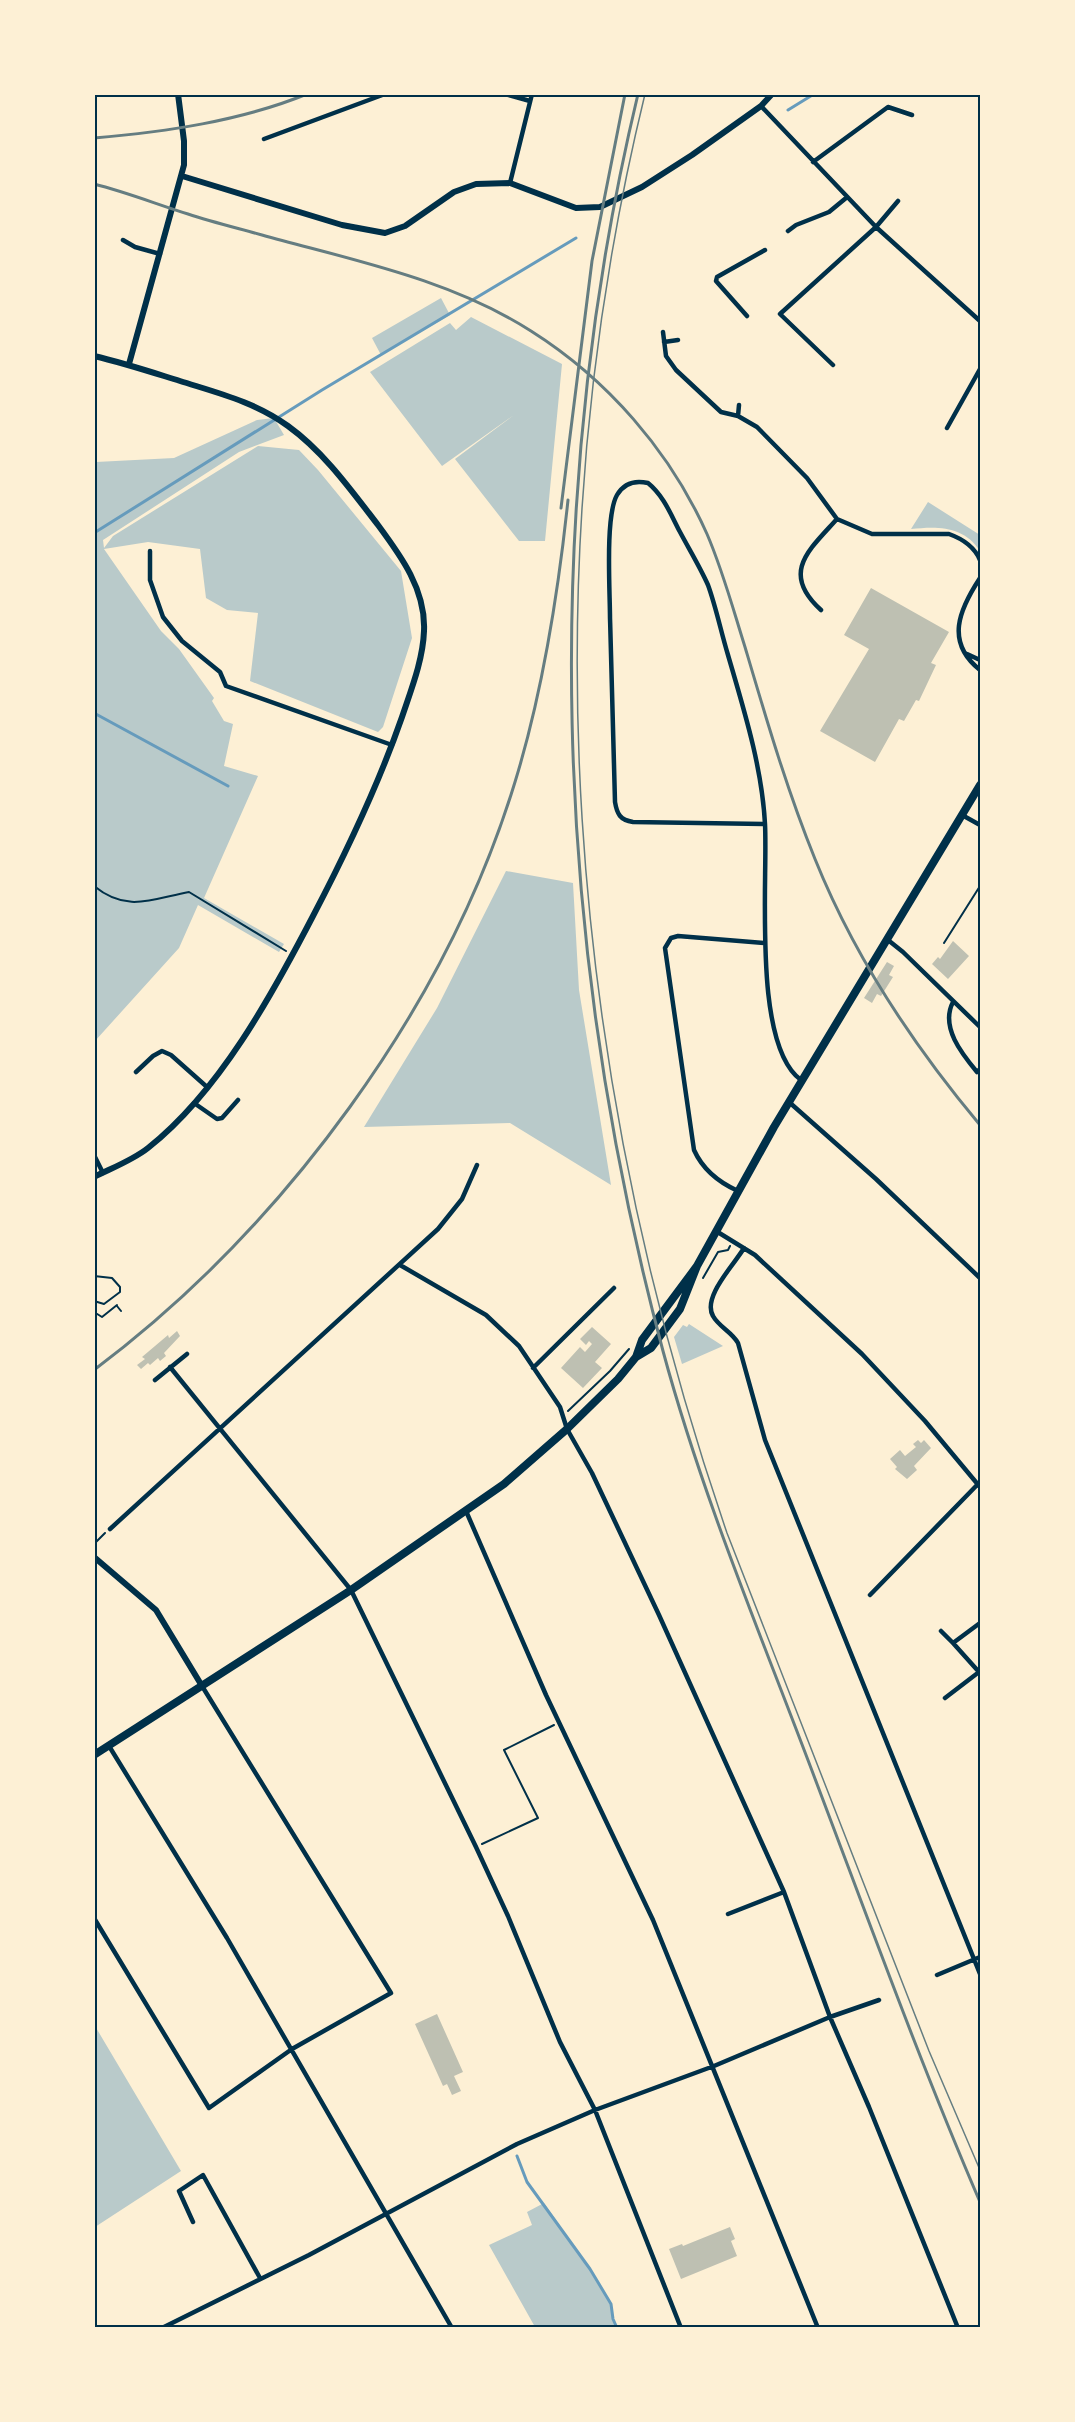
<svg xmlns="http://www.w3.org/2000/svg" width="1075" height="2422" font-family="'Fira Sans Condensed',sans-serif">
<style>
.green{fill:#b9caca}
.lines{fill:none;stroke-linecap:round;stroke-linejoin:round}
.stream{stroke:#669bbc;stroke-width:3}
.building{fill:#bec0b2}
.path{stroke:#003049;stroke-width:2}
.service{stroke:#003049;stroke-width:2}
.minor{stroke:#003049;stroke-width:4.5}
.tertiary{stroke:#003049;stroke-width:6}
.primary{stroke:#003049;stroke-width:8}
.tram{stroke:#657d81;stroke-width:1.5}
.rail{stroke:#657d81;stroke-width:3}
.neatline{fill:none;stroke:#003049;stroke-width:2}
</style>
<rect width="100%" height="100%" fill="#fdf0d5"/>
<path class="green" d="M441,298L450,315L381,355L372,338Z
M471,317L562,364L545,541H519L455,459L514,415L442,466L370,372L450,323L456,330Z
M274,418L284,435L239,452L103,540L104,548L113,536L258,446L299,450L318,470L401,571L412,638L383,727L378,732L250,681L258,613L227,610L206,598L200,549L148,542L104,549L161,631L179,649L214,698L212,701L224,721L233,724L224,766L258,776L204,898L284,944L279,952L198,905L179,948L95,1041L96,462L174,458L257,420Z
M928,502L980,535V551C964,526 938,526 911,529Z
M506,871L573,883L579,990L611,1185L510,1123L364,1127L437,1008Z
M689,1324L723,1346L682,1364L674,1337L683,1325L687,1327Z
M95,2026L181,2171L95,2227L94,2226Z
M544,2203L590,2269L611,2304L613,2319L617,2327H535L489,2245L532,2225L527,2212Z"/>
<g class="lines">
<path class="stream" d="M788,110L814,94
M94,533L322,390L576,238
M94,713L228,786
M517,2156L527,2182L590,2269L611,2304L613,2319L617,2328"/>
</g>
<path class="building" d="M871,588L949,632L931,663L936,665L919,701L916,700L904,721L899,719L875,762L820,731L869,649L844,635Z
M953,941L969,956L948,979L932,964L938,957L940,959Z
M887,962L894,966L889,975L893,977L881,996L877,994L872,1003L864,998Z
M592,1327L611,1344L595,1362L602,1368L583,1388L561,1368L580,1347L585,1352L592,1344L589,1341L586,1345L580,1339Z
M177,1331L180,1336L164,1353L166,1356L160,1361L158,1358L150,1365L148,1363L141,1369L137,1365L145,1359L142,1357L168,1335L169,1338Z
M918,1440L921,1443L924,1440L931,1448L914,1466L917,1470L907,1479L895,1469L897,1467L890,1459L900,1450L905,1456L916,1447L913,1444Z
M437,2014L463,2072L454,2076L461,2091L452,2095L447,2084L443,2086L415,2024Z
M730,2227L735,2239L731,2241L737,2256L681,2279L669,2249L682,2244L683,2246Z"/>
<g class="lines">
<path class="path" d="M94,886C127,913 152,899 189,892L286,951
M703,1278L718,1252L728,1250L730,1246
M117,1306L121,1311
M94,1312L102,1317L117,1305
M568,1411L610,1371L629,1349
M94,1544L105,1533
M482,1844L538,1818L504,1750L554,1725"/>
<path class="service" d="M944,943L980,886
M94,1276L112,1278L120,1287V1292L104,1304L94,1301"/>
<path class="minor" d="M505,94L530,101
M761,106L876,227L980,321
M264,139L385,94
M813,162L888,107L912,115
M510,183L532,94
M788,231L796,225L829,212L846,198
M123,240L135,247L160,254
M747,316L716,281L717,277L765,250
M663,332L666,356L676,370L721,412L738,416L757,427L807,478L837,519L872,534H949C963,539 974,546 980,560
M664,342L678,340
M833,365L780,314L876,227L898,201
M738,416L739,405
M947,428L980,369
M150,551V580L163,617L182,641L220,672L226,686L392,745
M980,578C959,610 945,642 980,670
M821,610C780,573 809,550 837,519
M967,654L980,660
M962,815L980,825
M765,824L633,822C620,820 617,814 615,802C613,740 612,679 610,618C610,591 605,516 617,495C624,483 635,480 648,483C664,496 671,515 680,532C689,549 700,567 708,585C716,607 721,632 728,655C744,710 762,767 765,824C768,881 752,1045 801,1080
M888,940L903,952L980,1027
M953,1002C940,1027 962,1054 977,1072L980,1069
M136,1072L153,1056L162,1051L171,1055L207,1087
M789,1102L876,1179L980,1278
M194,1103L217,1119L222,1118L238,1100
M94,1155L103,1173
M738,1191C718,1182 703,1170 694,1150L665,948L671,938L678,936L764,943
M716,1231L755,1255L862,1354L925,1421L980,1487
M744,1248C734,1265 702,1297 713,1316C719,1327 732,1332 738,1343L765,1440L980,1974
M400,1265L486,1315L519,1346L560,1407L567,1429L592,1473L659,1615L784,1892L830,2017L869,2107L958,2328
M170,1367L351,1590L476,1847L508,1916L560,2042L595,2110L681,2328
M533,1368L614,1288
M155,1380L187,1354
M466,1511L546,1695L653,1920L818,2328
M110,1529L438,1229L462,1199L477,1165
M870,1595L978,1484
M941,1631L953,1643
M945,1698L979,1672L953,1643L980,1623
M109,1746L227,1938L452,2328
M728,1914L784,1892
M94,1918L209,2108L292,2049L391,1993L202,1686
M937,1975L980,1957
M193,2222L179,2191L203,2175L260,2278
M162,2328L309,2255L517,2144L595,2110L714,2066L830,2017L879,2000"/>
<path class="tertiary" d="M182,176L342,225L385,233L405,226L454,192L476,184L510,183L576,208L600,207L642,187L692,155L761,106L772,94
M94,356C124,363 151,372 180,381C218,393 255,402 288,426C324,452 351,490 378,525C401,556 426,590 424,631C423,660 411,690 402,717C378,786 347,851 313,916C272,995 219,1092 148,1148C133,1160 112,1168 94,1177
M129,364L184,165V141L178,94
M94,1557L156,1610L202,1686"/>
<path class="primary" d="M636,1357L651,1348L680,1309L697,1266L774,1127L980,785
M94,1755L351,1590L504,1484L567,1429L618,1379L636,1357L642,1340L697,1266"/>
<path class="tram" d="M645,94C528,574 567,1068 727,1533L929,2051L980,2170"/>
<path class="rail" d="M638,94C539,508 553,941 663,1351C703,1499 763,1640 817,1784C870,1924 921,2065 980,2202
M94,138C165,132 241,121 307,94
M94,184C126,192 156,204 188,214C212,222 237,228 262,235C352,260 450,279 531,331C607,379 670,451 707,534C723,571 733,609 745,647C766,718 787,790 815,859C854,956 913,1045 980,1125
M561,508L592,261L625,94
M94,1370C283,1228 446,1008 515,782C543,691 558,595 568,500"/>
</g>
<rect width="1075" height="2422" fill="none" stroke="#fdf0d5" stroke-width="192"/>
<rect x="96" y="96" width="883" height="2230" class="neatline"/>
</svg>
